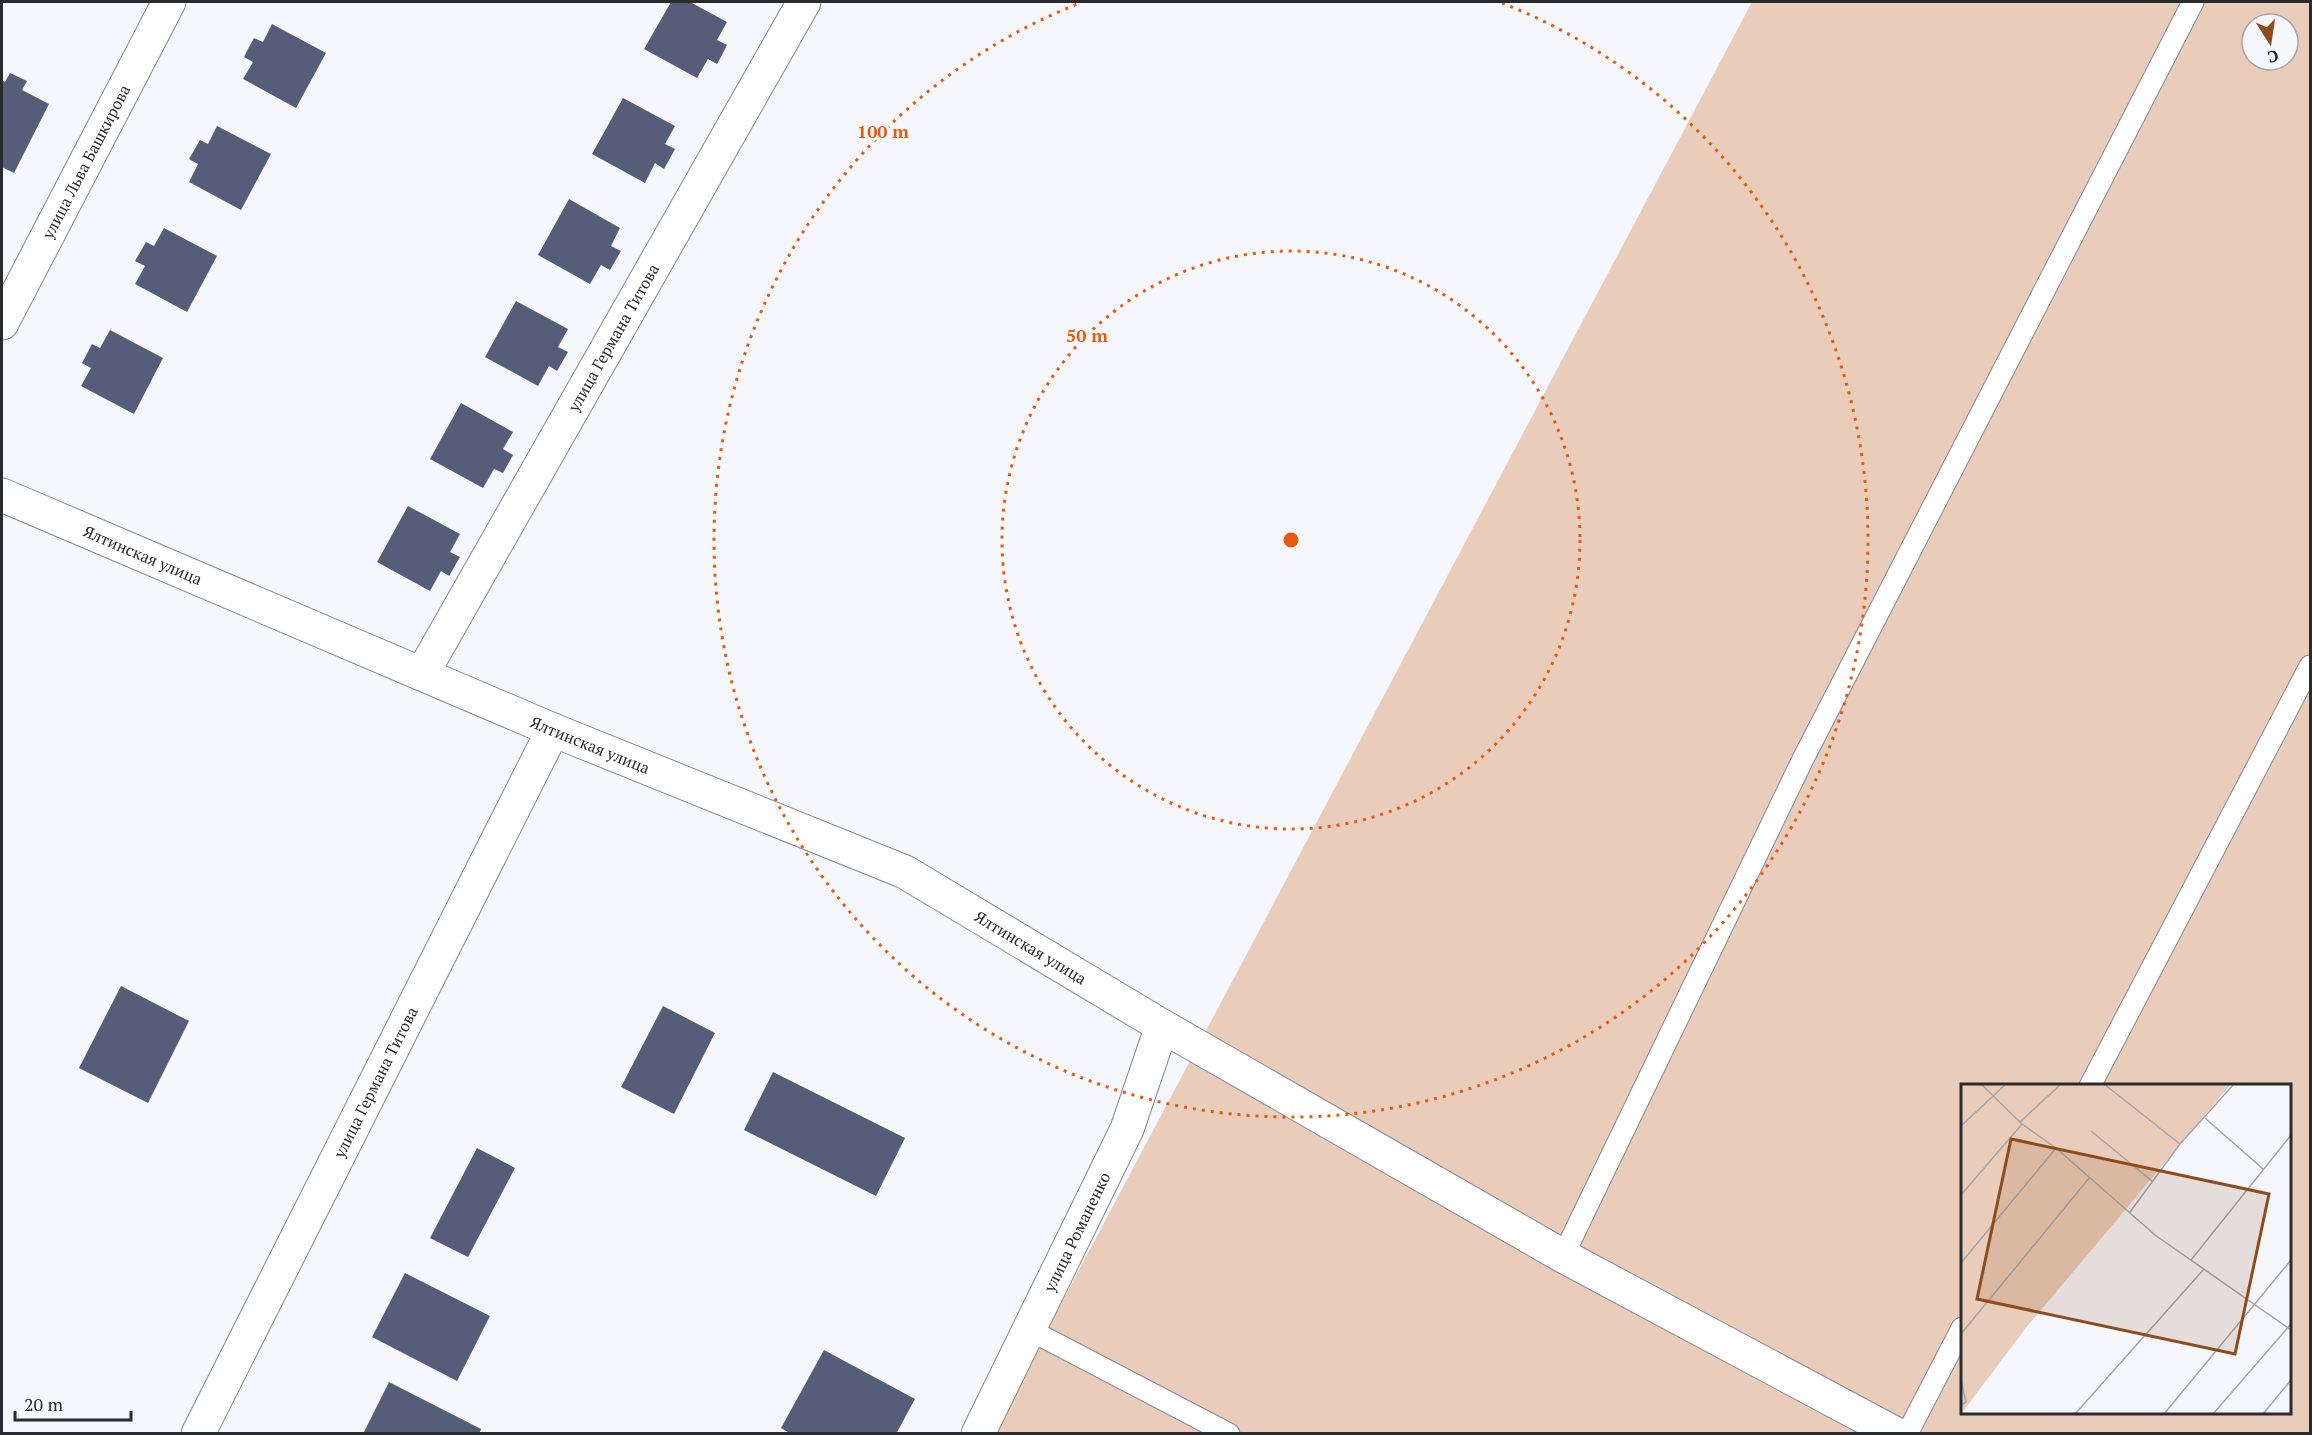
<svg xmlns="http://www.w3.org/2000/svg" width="2312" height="1435" font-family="'PT Serif',serif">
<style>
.green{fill:#e9ccba;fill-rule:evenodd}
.building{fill:#565d79}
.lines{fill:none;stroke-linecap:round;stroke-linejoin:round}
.lane-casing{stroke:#868891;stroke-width:23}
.street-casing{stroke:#868891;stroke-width:35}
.lane{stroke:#fff;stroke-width:21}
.street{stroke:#fff;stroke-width:33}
.ring{fill:none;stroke:#e8590c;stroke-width:3;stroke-dasharray:3 6}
.labels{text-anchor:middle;stroke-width:6;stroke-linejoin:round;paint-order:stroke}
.street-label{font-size:16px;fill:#2a2b2e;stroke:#f5f7fd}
.inset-road{fill:none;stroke:#a4a5aa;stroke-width:1.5}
.view{fill:#8e4b1b;fill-opacity:0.15;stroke:#8e4b1b;stroke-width:3}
.inset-edge{fill:none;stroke:#2a2b2e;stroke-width:3}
.centre{fill:#e8590c;stroke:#f5f7fd;stroke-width:3}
.ring-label{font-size:18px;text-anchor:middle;font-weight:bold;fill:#e8590c;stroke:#f5f7fd;stroke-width:6;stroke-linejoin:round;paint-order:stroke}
</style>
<rect width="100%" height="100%" fill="#f5f7fd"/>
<path class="green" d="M1752,2H2310V1433L992,1434ZM2252,24H2288V60H2252ZM1962,1086H2290V1412H1962Z"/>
<path class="building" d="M671,2H690L727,22L717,40L727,45L722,55L717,64L708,59L697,78L644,49Z
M272,24L326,53L296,108L243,79L253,62L244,57L249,47L254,38L263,42Z
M10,73L27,81L22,90L49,104L14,173L2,167V80L5,82Z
M623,98L675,126L665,144L675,149L669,160L664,169L655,163L645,183L592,154Z
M217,126L271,154L241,210L189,182L198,164L189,159L200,140L208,144Z
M569,199L620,228L611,246L621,251L610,270L601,265L590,284L538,255Z
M164,228L217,256L187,312L135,284L145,266L135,261L146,242L154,246Z
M516,301L568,329L558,347L568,352L557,371L549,366L538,386L485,357Z
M110,330L163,358L134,414L81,386L91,368L82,363L92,344L100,348Z
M461,403L513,432L503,449L513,455L503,473L494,469L483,488L430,459Z
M408,506L460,534L450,552L460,557L449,576L441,571L430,591L377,562Z
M121,986L189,1021L148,1103L79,1068Z
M663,1006L715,1033L674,1114L621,1087Z
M773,1072L905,1138L876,1196L744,1130Z
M477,1148L515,1168L468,1257L430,1238Z
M405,1273L490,1316L457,1381L372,1337Z
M824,1350L915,1399L896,1434H791L781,1428Z
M389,1382L481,1429L479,1434H363Z"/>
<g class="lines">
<g class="lane-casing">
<path id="lane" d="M2090,1086L2310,666
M1563,1256L1803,759L2193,2
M1028,1329L1229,1434
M1907,1434L1962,1328"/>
</g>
<g class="street-casing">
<g id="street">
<path id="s1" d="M2,323L169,2"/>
<path id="s2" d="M2,495L553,730L905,872L1162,1026L1563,1256L1896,1434"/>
<path id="s3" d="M422,674L804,2"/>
<path id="s4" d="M198,1434L553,730"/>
<path id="s5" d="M978,1434L1127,1129L1162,1026"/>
</g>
</g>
<use href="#lane" class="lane"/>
<use href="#street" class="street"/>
</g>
<g class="ring">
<circle cx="1291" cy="540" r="289"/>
<path d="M1502 3A577 577 0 1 1 1080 3"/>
</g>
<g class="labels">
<g class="street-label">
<text dy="6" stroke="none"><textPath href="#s1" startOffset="182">улица Льва Башкирова</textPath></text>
<text dy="6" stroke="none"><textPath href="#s3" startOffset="387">улица Германа Титова</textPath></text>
<text dy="6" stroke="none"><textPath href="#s2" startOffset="153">Ялтинская улица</textPath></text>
<text dy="6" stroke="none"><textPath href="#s2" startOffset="639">Ялтинская улица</textPath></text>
<text dy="6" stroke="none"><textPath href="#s2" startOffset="1125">Ялтинская улица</textPath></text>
<text dy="6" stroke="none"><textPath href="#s4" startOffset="394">улица Германа Титова</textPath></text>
<text dy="6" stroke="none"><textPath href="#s5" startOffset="225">улица Романенко</textPath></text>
</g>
</g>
<g transform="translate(1961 1084)">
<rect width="330" height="330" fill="#f5f7fd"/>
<path d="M0,0H270L64,245L0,330Z" fill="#e9ccba"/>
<path class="inset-road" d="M20,0L61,40L95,64L194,151L330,246M143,0L219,60M244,34L302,85M59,38L100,0M0,42L45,0M130,47L191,97M0,111L61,40M169,128L219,60L273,0M230,176L330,51M0,179L95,64M0,250L129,93M0,296L5,318L0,321M114,330L243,185M203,330L330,176M252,330L330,240M302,330L330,296"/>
<path class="view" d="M50,55L308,110L274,270L16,215Z"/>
<rect width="330" height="330" class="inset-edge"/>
</g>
<circle cx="1291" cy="540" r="9" class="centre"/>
<g class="ring-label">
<text x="883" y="138">100 m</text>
<text x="1087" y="342">50 m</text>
</g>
<rect width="2312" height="1435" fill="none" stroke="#2a2b2e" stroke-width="6"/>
<g transform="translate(2270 42) rotate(168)"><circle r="28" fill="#f5f7fd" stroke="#a4a5aa" stroke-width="1.5"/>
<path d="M0-4.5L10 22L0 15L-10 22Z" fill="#8e4b1b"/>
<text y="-9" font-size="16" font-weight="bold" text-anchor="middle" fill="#2a2b2e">С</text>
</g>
<path d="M15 1411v9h116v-9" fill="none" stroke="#2a2b2e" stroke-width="3"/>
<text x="24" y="1411" font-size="18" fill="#2a2b2e" stroke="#f5f7fd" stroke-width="4.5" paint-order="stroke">20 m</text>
</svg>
